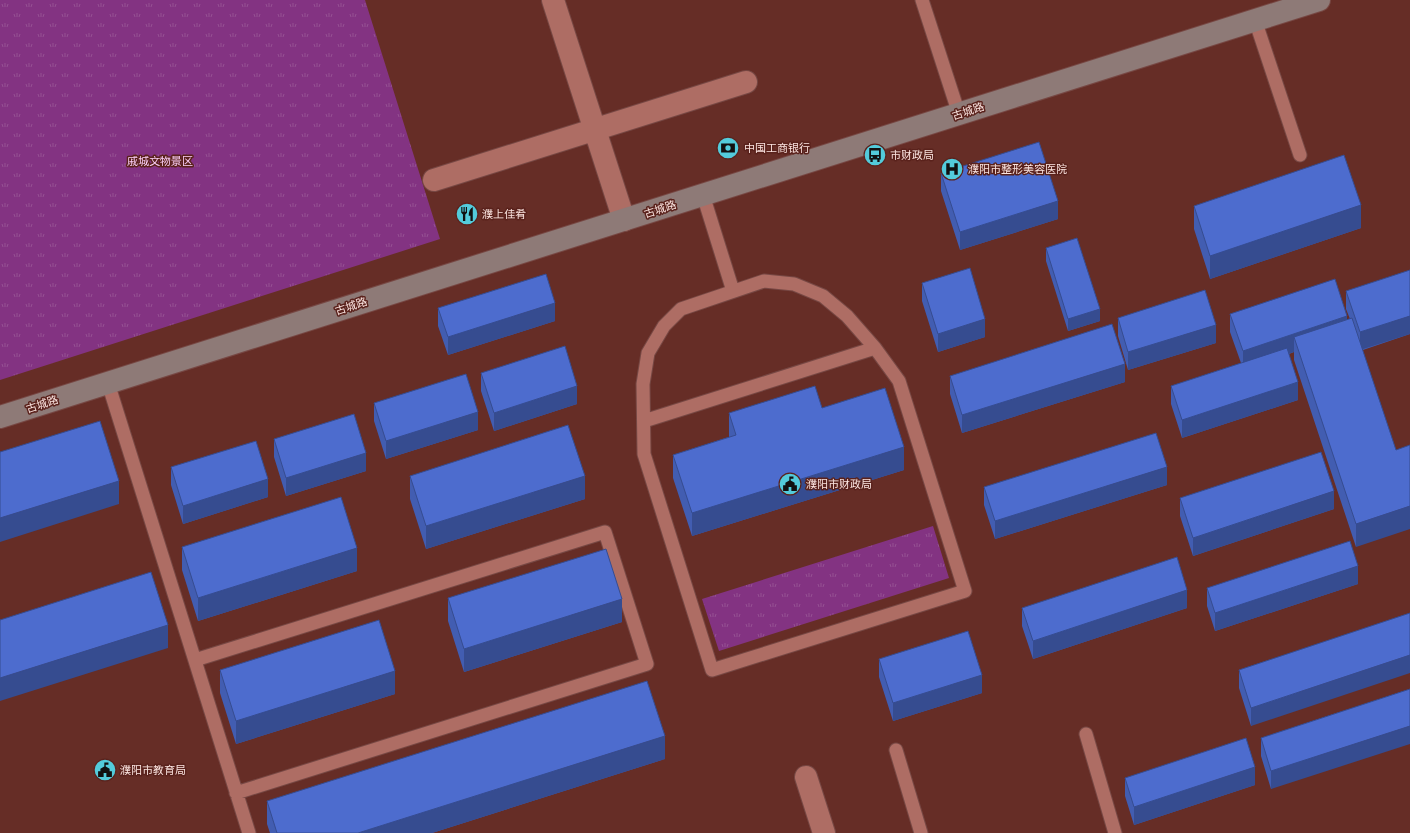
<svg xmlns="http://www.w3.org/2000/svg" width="1410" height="833" font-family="'Public Sans','Noto Sans SC',sans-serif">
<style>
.grass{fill:url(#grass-tufts)}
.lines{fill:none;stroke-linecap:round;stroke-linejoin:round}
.lane-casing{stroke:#774844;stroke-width:15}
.street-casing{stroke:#774844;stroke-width:24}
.secondary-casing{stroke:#774844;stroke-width:24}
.lane{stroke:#ae6d64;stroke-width:13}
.street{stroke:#ae6d64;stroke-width:22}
.secondary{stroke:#8e7a77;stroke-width:22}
.wall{fill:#425db1}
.shaded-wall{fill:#364c90}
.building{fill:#4d6cce;stroke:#364c90}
.labels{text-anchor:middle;stroke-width:3;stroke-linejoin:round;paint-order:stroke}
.street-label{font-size:11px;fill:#fbe4e0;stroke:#5a221c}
.poi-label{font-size:11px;fill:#fbe4e0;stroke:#5a221c;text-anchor:start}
.park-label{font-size:11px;fill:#fccff9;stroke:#5a221c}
</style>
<defs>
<pattern id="grass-tufts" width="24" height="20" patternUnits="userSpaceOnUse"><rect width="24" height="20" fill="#833382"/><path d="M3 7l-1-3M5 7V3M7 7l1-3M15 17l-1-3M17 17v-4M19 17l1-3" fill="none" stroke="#955093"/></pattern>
</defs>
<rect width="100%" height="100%" fill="#662d26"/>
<path class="grass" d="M0,0H365L440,239L0,380Z
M933,526L949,578L719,651L702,599Z"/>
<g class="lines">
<g class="lane-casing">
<path id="lane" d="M922,0L959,114
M1255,20L1300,155
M703,195L733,291
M764,281L794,284L823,296L847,316L875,348L899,381L965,591L712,670L644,454L643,384L648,353L664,326L681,309Z
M108,383L249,833
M644,421L875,348
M195,660L605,532L647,664L236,793
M1086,734L1115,833
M896,750L921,833"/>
</g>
<g class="street-casing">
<path id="street" d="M553,0L624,220
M434,180L746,82
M806,777L824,833"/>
</g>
<g class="secondary-casing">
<path id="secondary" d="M0,417L1319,0"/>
</g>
<use href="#lane" class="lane"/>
<use href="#street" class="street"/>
<use href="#secondary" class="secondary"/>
</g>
<path class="wall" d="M941,173L1058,219L960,250L941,191Z
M1194,206L1361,228L1210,279L1194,229Z
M1046,248L1100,321L1068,331L1046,261Z
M922,283L985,337L938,352L922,301Z
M1346,291L1410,334L1363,350L1356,547L1294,360V352L1289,354L1298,400L1182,438L1171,404V386L1241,363L1230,332V314L1347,319H1350L1346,309Z
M438,308L555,321L448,355L438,326Z
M1118,318L1216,343L1128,370L1118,336Z
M481,373L577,404L494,431L481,391Z
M950,376L1125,382L962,433L950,394Z
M374,403L478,430L386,459L374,421Z
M822,408L904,470L692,536L673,478V455L729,437V413Z
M274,439L366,471L286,496L274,457Z
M171,467L268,497L183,524L171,485Z
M410,476L585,499L426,549L410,499Z
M1167,485L995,539L984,505V487Z
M1180,498L1334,509L1193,556L1180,516Z
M182,547L357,571L198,621L182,570Z
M1358,584L1215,631L1207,606V588Z
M448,598L622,622L464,672L448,621Z
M1022,608H1187L1033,659L1022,626Z
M1410,613L1251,726L1239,688V670Z
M879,659L982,693L893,721L879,677Z
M220,670L395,694L236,744L220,693Z
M1410,689L1271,789L1261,756V738Z
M665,759L432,833H270L267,824V801Z
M1125,778L1255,785L1134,825L1125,796Z"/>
<path class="shaded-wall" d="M1058,201V219L960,250V232Z
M1361,205V228L1210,279V256Z
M555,303V321L448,355V337Z
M1100,309V321L1068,331V319Z
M1347,316V334L1294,337V352L1243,369V351Z
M1410,316V334L1360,350V332Z
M985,319V337L938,352V334Z
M1216,325V343L1128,370V352Z
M1125,364V382L962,433V415Z
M1298,382V400L1182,438V420Z
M577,386V404L494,431V413Z
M478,412V430L386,459V441Z
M904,447V470L692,536V513Z
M366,453V471L286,496V478Z
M1167,467V485L995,539V521Z
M585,476V499L426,549V526Z
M268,479V497L183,524V506Z
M119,481V504L0,542V518Z
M1334,491V509L1193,556V538Z
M1410,506V529L1356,547V524Z
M357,548V571L198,621V598Z
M1358,566V584L1215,631V613Z
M1187,590V608L1033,659V641Z
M622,599V622L464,672V649Z
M168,625V648L0,701V678Z
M1410,655V673L1251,726V708Z
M395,671V694L236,744V721Z
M982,675V693L893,721V703Z
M1410,726V744L1271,789V771Z
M665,736V759L432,833H358Z
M1255,767V785L1134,825V807Z"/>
<path class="building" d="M1039,142L1058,201L960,232L941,173Z
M1344,155L1361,205L1210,256L1194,206Z
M1077,238L1100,309L1068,319L1046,248Z
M970,268L985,319L938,334L922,283Z
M1410,270V316L1360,332L1346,291Z
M546,274L555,303L448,337L438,308Z
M1335,279L1347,316L1243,351L1230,314Z
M1205,290L1216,325L1128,352L1118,318Z
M1352,318L1396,450L1410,445V506L1356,524L1294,337Z
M1112,324L1125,364L962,415L950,376Z
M565,346L577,386L494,413L481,373Z
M1287,348L1298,382L1182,420L1171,386Z
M466,374L478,412L386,441L374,403Z
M815,386L822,408L885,388L904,447L692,513L673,455L736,435L729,413Z
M354,414L366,453L286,478L274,439Z
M100,421L119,481L0,518V452Z
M568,425L585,476L426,526L410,476Z
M1156,433L1167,467L995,521L984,487Z
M256,441L268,479L183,506L171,467Z
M1321,452L1334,491L1193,538L1180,498Z
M341,497L357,548L198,598L182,547Z
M1350,541L1358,566L1215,613L1207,588Z
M606,549L622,599L464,649L448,598Z
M1177,557L1187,590L1033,641L1022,608Z
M151,572L168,625L0,678V620Z
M1410,613V655L1251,708L1239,670Z
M379,620L395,671L236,721L220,670Z
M968,631L982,675L893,703L879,659Z
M647,681L665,736L358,833H277L267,801Z
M1410,689V726L1271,771L1261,738Z
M1246,738L1255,767L1134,807L1125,778Z"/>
<defs>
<g id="bank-disc" transform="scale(1.15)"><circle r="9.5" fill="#53cbdb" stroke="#5a221c"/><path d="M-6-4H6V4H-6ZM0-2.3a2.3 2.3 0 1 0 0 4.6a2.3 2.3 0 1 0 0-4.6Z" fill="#111"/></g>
<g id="bus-disc" transform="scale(1.15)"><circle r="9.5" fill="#53cbdb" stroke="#5a221c"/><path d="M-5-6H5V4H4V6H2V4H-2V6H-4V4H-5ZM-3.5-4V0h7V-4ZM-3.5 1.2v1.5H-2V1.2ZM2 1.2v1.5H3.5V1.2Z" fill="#111"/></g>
<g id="hospital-disc" transform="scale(1.15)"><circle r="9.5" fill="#53cbdb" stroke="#5a221c"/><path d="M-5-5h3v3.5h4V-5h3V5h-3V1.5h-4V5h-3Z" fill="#111"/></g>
<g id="restaurant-disc" transform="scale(1.15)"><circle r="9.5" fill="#53cbdb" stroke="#5a221c"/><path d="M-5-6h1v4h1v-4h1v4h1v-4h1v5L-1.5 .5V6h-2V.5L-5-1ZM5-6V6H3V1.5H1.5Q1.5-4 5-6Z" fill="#111"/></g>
<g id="civic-disc" transform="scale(1.15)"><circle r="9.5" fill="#53cbdb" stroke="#5a221c"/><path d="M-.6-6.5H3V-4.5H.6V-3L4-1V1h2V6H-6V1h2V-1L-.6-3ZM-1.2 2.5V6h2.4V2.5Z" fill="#111"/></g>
</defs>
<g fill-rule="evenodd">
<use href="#bank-disc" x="728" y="148"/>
<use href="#bus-disc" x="875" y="155"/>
<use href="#hospital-disc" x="952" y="169"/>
<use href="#restaurant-disc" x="467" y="214"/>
<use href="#civic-disc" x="790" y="484"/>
<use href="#civic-disc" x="105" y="770"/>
</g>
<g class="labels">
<g class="street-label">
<text transform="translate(968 111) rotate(-18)" y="4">古城路</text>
<text transform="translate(660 209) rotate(-18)" y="4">古城路</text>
<text transform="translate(351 306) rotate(-18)" y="4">古城路</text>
<text transform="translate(42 404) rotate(-18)" y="4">古城路</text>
</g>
<g class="poi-label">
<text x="744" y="152">中国工商银行</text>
<text x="890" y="159">市财政局</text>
<text x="968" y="173">濮阳市整形美容医院</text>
<text x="482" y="218">濮上佳肴</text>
<text x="806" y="488">濮阳市财政局</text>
<text x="120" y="774">濮阳市教育局</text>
</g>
<g class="park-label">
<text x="160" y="165">戚城文物景区</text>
</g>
</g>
</svg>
